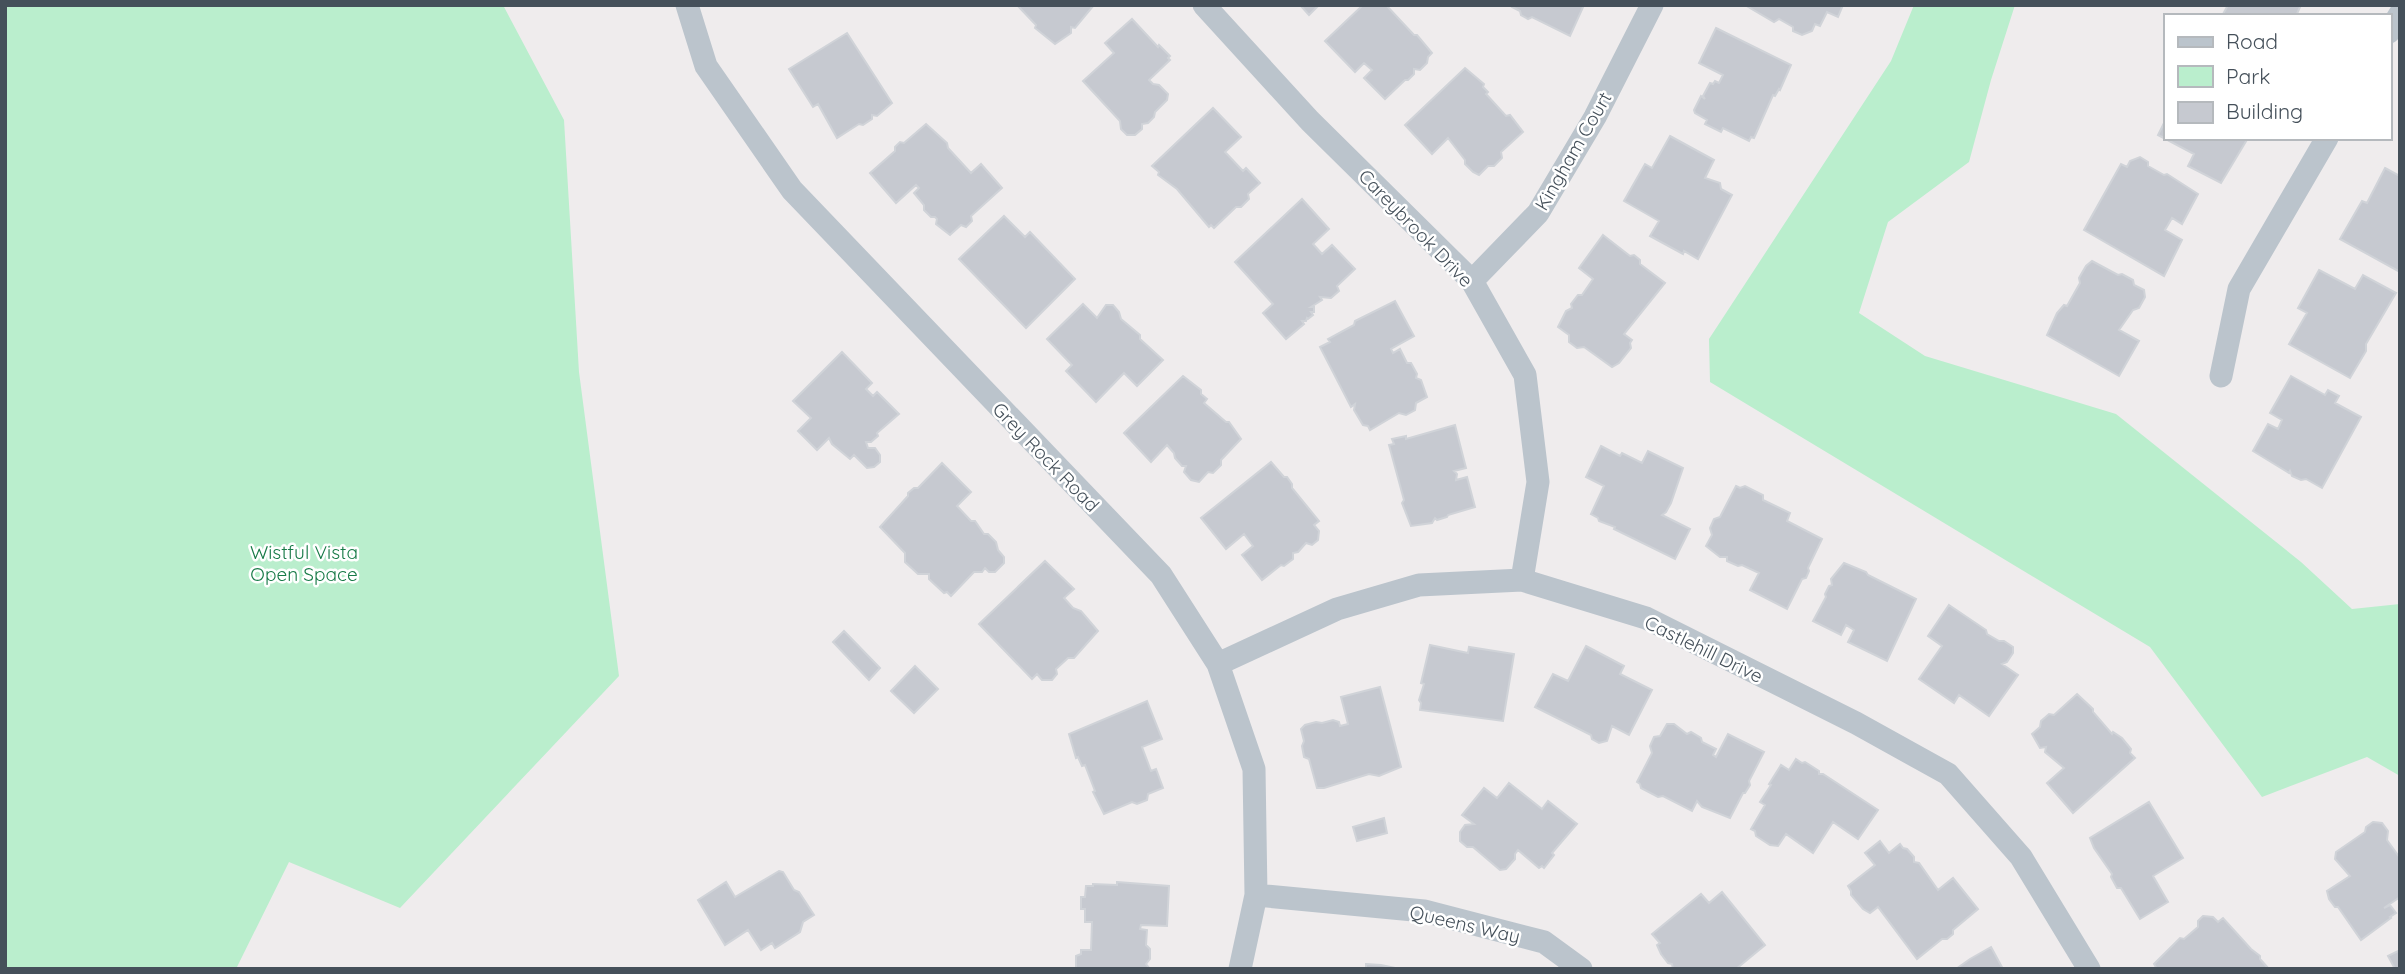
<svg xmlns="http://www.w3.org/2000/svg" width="2405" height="974" font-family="Quicksand,sans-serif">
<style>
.green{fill:#baeecd}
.building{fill:#c6c9d0;stroke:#d0d3d8;stroke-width:2}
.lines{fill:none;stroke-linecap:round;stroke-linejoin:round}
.street{stroke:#bbc4cc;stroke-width:23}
.labels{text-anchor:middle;stroke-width:5;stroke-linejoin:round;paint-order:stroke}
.street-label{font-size:19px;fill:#45505a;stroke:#fff}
.park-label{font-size:19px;fill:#177a47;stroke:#fff}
</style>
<rect width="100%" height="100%" fill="#efeced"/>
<path class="green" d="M5,5H503L564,120L579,372L619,676L400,908L289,862L236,969H5Z
M1914,5H2015L1991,80L1969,162L1888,222L1859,313L1925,356L2116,414L2301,562L2352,609L2400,604V776L2367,757L2262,797L2150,647L1710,382L1709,339L1891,61Z"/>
<path class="building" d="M1017,5H1094L1075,28L1071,27V33L1055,44L1035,28L1036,25Z
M1300,5H1319L1309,15Z
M1363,5H1386L1414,35H1417L1432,53L1428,57L1427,63L1420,70L1414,69V74L1408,80H1405L1385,99L1364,78L1372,70L1364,63L1355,72L1325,41Z
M1513,5H1584L1570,36L1532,17L1528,19L1521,15L1520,11L1512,7Z
M1745,5H1843L1838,17L1827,12L1820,26L1815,24L1812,31L1802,35L1793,31V27L1779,19L1774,22Z
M2228,5H2297L2300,7L2296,16H2222Z
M1132,19L1158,47L1159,45L1170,56L1168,58L1170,60L1149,80L1153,84L1159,85L1168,94L1167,100L1155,112L1154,117L1148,123L1142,124V129L1135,135H1127L1121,129L1120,121L1083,81L1114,53L1105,43Z
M1716,28L1791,65L1780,90L1779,89L1775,96L1773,95L1754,138L1751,137L1749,141L1723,128L1721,132L1705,124L1707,120L1695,113L1694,110L1701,96L1705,99L1703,96L1710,83L1713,84L1715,81L1719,83L1723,75L1699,63Z
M847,33L892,103L877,116L872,115V119L863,125L859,124L837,138L818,104L813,107L789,69Z
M1465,68L1484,84L1483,87L1488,92L1486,94L1506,116L1510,115L1523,132L1501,152L1502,158L1494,166H1488L1479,175L1473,172L1465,164V160L1448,138L1432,154L1405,125Z
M1213,108L1241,137L1225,152L1243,171L1246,168L1260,183L1248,194L1249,199L1241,207H1236L1214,228L1211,225L1209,227L1177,189L1158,175L1159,172L1152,166Z
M2165,121V138H2248L2221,183L2188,166L2194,154L2158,135Z
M926,124L947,143L948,148L971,173L981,164L1002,188L971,216L972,221L966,227L961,225L950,235L936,224L937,219L935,217H931L924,210V205L914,193L919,188L916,185L896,203L870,173L895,151V147L900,142L904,143Z
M1670,136L1714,160L1705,178L1720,183L1721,189L1732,195L1698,259L1684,251L1683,254L1650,236L1659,221L1624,201L1645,164L1652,168Z
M2140,157L2148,162V166L2164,175L2167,174L2198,194L2182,224L2172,218L2165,230L2182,240L2164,276L2084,230L2121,164L2127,167L2130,161Z
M2385,168L2400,176V272L2340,239L2362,201L2367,203Z
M1302,199L1329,229L1313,244L1322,254L1332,245L1355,269L1337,286L1339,291L1331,298L1320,297L1322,300L1311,307H1314V312H1311L1313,315L1308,319L1307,318L1306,321H1302L1304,324L1286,339L1263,313L1273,304L1235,262Z
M1004,216L1025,237L1030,232L1075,279L1026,328L959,259Z
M1603,235L1630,256L1634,255L1640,260V264L1665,283L1624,334L1632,340L1630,343L1631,348L1619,363L1612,367L1584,347L1577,348L1569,342V335L1558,327L1566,311L1572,308L1571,304L1578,295H1582L1593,279L1579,268Z
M2092,261L2118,275L2122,274L2133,280L2134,285L2144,290L2145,297L2139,308L2133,310L2119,330L2139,341L2119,376L2047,335L2057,313L2064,305L2067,306L2080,283L2079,278L2086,266Z
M2319,270L2355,289L2363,275L2396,293L2366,344V351L2350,378L2289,344L2307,313L2298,308Z
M1395,301L1414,336L1391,349L1393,353L1400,349L1407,363H1411L1417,374L1416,378L1421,380L1427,397L1416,403L1415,410L1406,415L1399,413L1370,430L1368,426L1363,425L1354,410L1355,404L1351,407L1320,347L1330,342L1328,339L1354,325L1355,321Z
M1083,304L1097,318L1106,305H1113L1119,312L1121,319L1140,335V339L1163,360L1137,386L1124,373L1096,402L1066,371L1072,365L1047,339Z
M842,352L872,383L866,389L873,396L877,392L899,414L877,433L878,436L871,442H866L868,448H875L880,455V462L874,467L867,468L854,455L850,459L832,444L829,438L817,450L798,431L811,418L793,401Z
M1183,376L1201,390V394L1207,399L1204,403L1226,422H1229L1241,439L1221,460V465L1213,473L1208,472L1199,482L1191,480L1184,472L1186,466H1182L1175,458L1174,453L1167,445L1151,462L1124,433Z
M2291,376L2325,395L2328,390L2339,396L2335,403L2361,417L2322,488L2306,479L2301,480L2292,476L2290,471L2289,473L2253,451L2268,424L2278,429L2282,420L2270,413Z
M1455,425L1466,468L1454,471L1457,474L1456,480L1467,477L1475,507L1448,515L1447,517L1437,520L1435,518L1432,523L1411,526L1402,503L1404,500L1389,445L1394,444L1392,439L1406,436V439Z
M1601,446L1620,456L1622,453L1642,463L1648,451L1683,468L1671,503L1666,512L1662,515L1690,529L1675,559L1614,529L1615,527L1599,521L1598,518L1591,514L1604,486L1586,477Z
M1271,462L1284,477H1287L1292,484V488L1319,521L1314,525L1319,531L1318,540L1312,545L1306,543L1298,552L1293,553V559L1284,566L1281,565L1262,580L1242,555L1253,546L1244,534L1226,549L1201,518Z
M942,463L971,492L957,506L971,521H975L984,534H988L996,542L998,550L1004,557V563L995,572H989L985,568L982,572H974L951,596L947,592L944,593L929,579V574H918L905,562V553L880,527L908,496V493L914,488H918Z
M1736,486L1740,488L1745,486L1763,495V500L1790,513L1787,521L1822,539L1808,568L1809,571L1806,578L1802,579L1787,609L1750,590L1759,573L1742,565L1738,566L1727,561V557H1720L1706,546L1712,535L1710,528L1714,519L1720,517Z
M1045,561L1074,589L1064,598L1073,608L1081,611L1098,631L1074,658H1068L1056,669L1057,674L1052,680H1042L1037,674L1032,679L979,624Z
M1844,563L1866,572L1868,575L1916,599L1887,661L1848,642L1854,630L1846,625L1841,635L1813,621L1826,597L1825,594L1829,586L1832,585L1831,579Z
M1949,605L1986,630L1987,634L1999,641H2004L2013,647V653L2007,662L2002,664L2018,675L1989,716L1959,695L1954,703L1919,679L1942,646L1928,636Z
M844,631L880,668L869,680L833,642Z
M1430,645L1468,653L1469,647L1514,654L1503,721L1420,710L1421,703L1419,700L1424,684L1421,683Z
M1586,646L1624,666L1620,674L1652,690L1629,735L1612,726L1607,741L1599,743L1592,739L1591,735L1535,707L1553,674L1568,681Z
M915,666L938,689L914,713L891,691Z
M1380,687L1401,767L1379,776L1369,774L1324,788H1317L1309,759L1304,757L1302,746L1304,741L1301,729L1305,725L1316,722L1322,723L1333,720L1339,722L1340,726L1348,724L1341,697Z
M2077,694L2093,709V712L2112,734L2113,732L2122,738L2131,749L2130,753L2135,758L2073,813L2047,783L2064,768L2045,752L2046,747L2040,748L2032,734L2040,727L2041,721L2049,714L2054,715Z
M1147,701L1162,739L1142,747L1151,771L1156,769L1163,788L1148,794L1147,800L1137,804L1132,802L1104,814L1093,792L1095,791L1085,765L1082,766L1078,757L1076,758L1069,734Z
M1667,724H1674L1687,734L1691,732L1701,738L1702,742L1716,749L1713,755L1716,757L1728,734L1764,752L1749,781L1750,785L1745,793H1743L1730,818L1702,807L1697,801L1692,811L1663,796L1658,797L1641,788L1640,784L1637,782L1652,753L1650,746L1654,737L1660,736Z
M1796,759L1802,763L1805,762L1819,771V774H1823L1878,810L1858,839L1833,822L1813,853L1786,834L1778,846L1770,845L1756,836L1755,831L1751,829L1765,805L1760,802L1771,785L1769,784L1781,765L1789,770Z
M1509,783L1542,809L1548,801L1577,824L1552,853L1554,855L1544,868L1542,866L1539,868L1518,850L1515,854V859L1506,869L1500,870L1473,847H1467L1460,841V832L1465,825L1474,824L1462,815L1484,788L1497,798Z
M2149,802L2183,858L2153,876L2168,902L2140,919L2121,888H2117L2111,877L2112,874L2094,848L2090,838Z
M1384,818L1387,833L1357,841L1353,827Z
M2373,822L2382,823L2388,831L2387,840L2400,858V897L2384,908L2390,905L2396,913L2390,917L2391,918L2361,940L2338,907H2335L2329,899L2327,891L2350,876L2335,859L2336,852L2365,832L2366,827Z
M1880,841L1889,853L1900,844L1903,848L1907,849L1914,857V862L1919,863L1938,890L1953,878L1978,909L1953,930V934L1947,939H1942L1917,959L1878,907L1870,913L1863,909L1851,895V891L1848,886L1875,865L1865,853Z
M779,871L783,872L794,890L799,892L814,915L803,922L800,932L775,948L772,943L761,950L748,930L725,945L698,900L726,882L735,897Z
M1117,882L1169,886L1167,926L1141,925L1140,929L1147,930L1146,945L1150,949V959L1146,964L1150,969H1076V956L1081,954V950H1091L1092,922H1085V909H1081V897H1085L1086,886H1093V884L1117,885Z
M1722,892L1765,945L1736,969H1673L1672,964L1668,963L1661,954L1657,945L1660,943L1652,934L1701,894L1709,903Z
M2203,916L2213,917L2218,922L2223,918L2251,949L2260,956V959L2269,969H2157L2154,964L2180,938L2184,939L2198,927V921Z
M1991,947L2003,969H1956L1970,959Z
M2400,950V969H2395L2388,956Z
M1366,964L1381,965L1400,969H1366Z"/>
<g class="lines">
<path class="street" d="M687,5L706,66L792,190L1161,575L1218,664L1254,769L1256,895L1240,969
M1204,5L1310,121L1472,281L1525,375L1538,482L1522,580
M2389,32L2400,14
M1472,281L1538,213L1595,117L1652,5
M2221,376L2239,289L2327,138
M1218,664L1337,609L1419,585L1522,580L1646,618L1856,723L1948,774L2021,857L2089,969
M1256,895L1424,911L1544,942L1581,969"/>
</g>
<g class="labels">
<g class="street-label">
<text transform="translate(1573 151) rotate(-60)" y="7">Kingham Court</text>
<text transform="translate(1416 228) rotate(46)" y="7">Careybrook Drive</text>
<text transform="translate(1046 457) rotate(46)" y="7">Grey Rock Road</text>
<text transform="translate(1704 649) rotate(26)" y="7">Castlehill Drive</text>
<text transform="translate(1465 924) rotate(13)" y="7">Queens Way</text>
</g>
<g class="park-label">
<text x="304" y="559">Wistful Vista<tspan x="304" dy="22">Open Space</tspan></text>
</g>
</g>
<rect width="2405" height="974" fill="none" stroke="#45505a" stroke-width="14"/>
<rect x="2164" y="14" width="228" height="126" fill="#ffffff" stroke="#b5b9bd" stroke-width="2"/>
<rect x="2178" y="37" width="35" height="10" fill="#bbc4cc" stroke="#b5b9bd" stroke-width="2"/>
<text x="2226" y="49" font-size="21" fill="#45505a">Road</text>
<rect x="2178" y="66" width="35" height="21" fill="#baeecd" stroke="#b5b9bd" stroke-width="2"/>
<text x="2226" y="84" font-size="21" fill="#45505a">Park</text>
<rect x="2178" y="102" width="35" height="21" fill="#c6c9d0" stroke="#b5b9bd" stroke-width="2"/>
<text x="2226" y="119" font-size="21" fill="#45505a">Building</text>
</svg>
